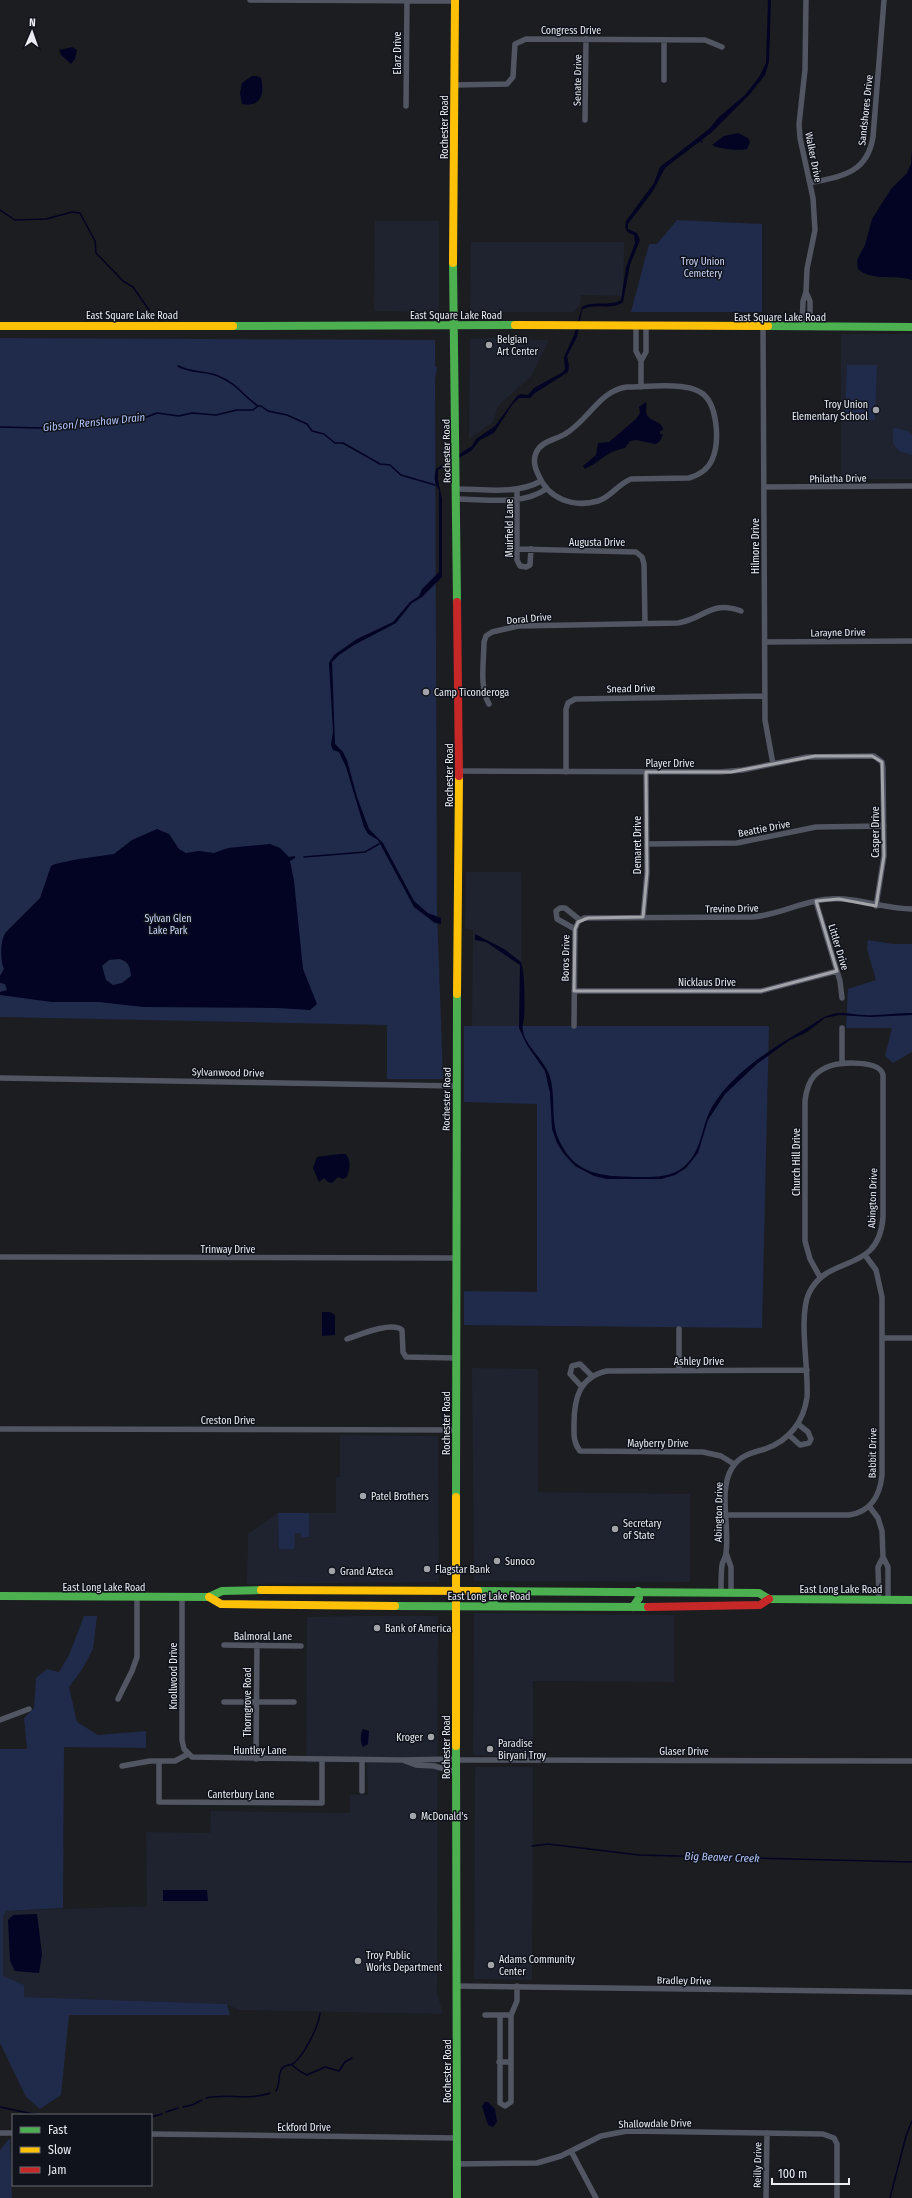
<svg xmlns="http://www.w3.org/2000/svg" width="912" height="2198" font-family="'Fira Sans Condensed',sans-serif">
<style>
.built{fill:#1f232f}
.green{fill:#202a4a}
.water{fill:#030323;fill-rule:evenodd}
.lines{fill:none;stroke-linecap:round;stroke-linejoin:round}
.stream{stroke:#030323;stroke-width:1.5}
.street{stroke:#525662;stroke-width:5.5}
.fast{stroke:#4caf50;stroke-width:8}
.slow{stroke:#ffc107;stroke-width:8}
.jam{stroke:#c62828;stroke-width:8}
.marked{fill:none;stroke:#a2a4a9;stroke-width:3;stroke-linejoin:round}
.poi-dot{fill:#a2a4a9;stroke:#10131b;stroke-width:1.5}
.labels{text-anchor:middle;stroke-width:3;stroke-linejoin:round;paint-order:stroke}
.street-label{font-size:10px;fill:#eaecf2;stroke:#10131b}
.park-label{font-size:10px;fill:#c9d6fa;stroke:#10131b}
.poi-label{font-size:10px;fill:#eaecf2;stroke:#10131b;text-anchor:start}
.water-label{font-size:11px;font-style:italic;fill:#b2c5fa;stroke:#10131b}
</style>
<rect width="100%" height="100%" fill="#1c1d21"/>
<path class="built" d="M375,221H439V312L374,311Z
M471,242H624L623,296L581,295L580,304L574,312H470Z
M841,334H912V479H841Z
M504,337L507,339L549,340L531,376L498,406L493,422L469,439L470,339Z
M466,872H521L522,1026L472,1027L473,930L465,929Z
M472,1368L538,1369V1492L690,1494V1582L474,1581Z
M340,1435L438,1436L439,1582L247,1584L248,1534L278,1513H336V1477H340Z
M474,1613L674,1615V1682L533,1681V1757L473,1755Z
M361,1616H438L437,1993L443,2014L239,2010L226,2004L24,1997L3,1976V1917L6,1911L147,1906L146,1832L210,1833L211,1811L350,1813V1795H368L367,1762L306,1763L307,1617Z
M475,1767H533L532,1980L474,1979Z"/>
<path class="green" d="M677,220L762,224V312H631L649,244H657Z
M0,338L435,340V366L437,368L435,379L437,909L443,1079H387V1025L0,1017Z
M847,365H877L875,420H845Z
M895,428L908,431L912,435V455L899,451L893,443V429Z
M868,940L893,944H912V1052L893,1063L885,1056L892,1028H846L848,989L876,980L867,949Z
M464,1026H769L762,1328L464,1325V1291L537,1292V1104L464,1102Z
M278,1513H309V1537H302L300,1533H295L294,1549H279Z
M84,1616H97L93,1649L83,1668L69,1687L77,1722L98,1735L146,1731V1748L64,1747L63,1908L6,1911L3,1917V1976L24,1985V1997L227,2004L230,2015H69L61,2095L40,2109L26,2097L0,2043V1749H27L24,1718L34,1708L36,1678L47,1669L59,1672L69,1655Z
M10,2138L12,2198H0V2150Z"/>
<path class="water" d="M768,0H771L769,62L765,75L750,94L712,132L665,168L653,191L628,224V229L637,233L640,240L630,265L623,302C612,311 594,302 582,310L577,337L567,356L569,366L568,372L535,393L530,398H519L512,405L494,433L480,440L471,451L438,470V480L442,499V577L422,597L412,603L396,623L354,645L339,655L332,662L335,744L343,752L347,760L357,797L369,829L383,843L414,901L428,913L441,918V924L435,923L414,907L378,840L368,834L364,827L346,767L339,752L333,750L331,745L333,731L329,663L334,655L357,639L393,622L410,602L419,596L422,589L439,572V490C434,484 434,477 436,469L472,446L476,439L495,426L517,396L521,394L528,395L534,388L563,372L565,369L564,357L574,335L582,307C594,300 609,307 621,300L626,267L635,243L634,235C626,233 624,229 626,221L654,183L660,167L709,129L719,117L745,95L759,77L766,63Z
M72,47L77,50L75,59L71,64L61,55L59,50Z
M252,76H257L261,78C265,93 261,108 242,104L240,93L242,83Z
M738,133L748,138L750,142L747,149C740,151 718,149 712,145L724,136Z
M912,149V280C895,274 872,282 858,269L857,260L865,245L872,219L891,189L907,173L911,164Z
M646,402C647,405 646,409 646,412C648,423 662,419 663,430L660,431V434H663L660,441L656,444L636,440L630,441L625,448C605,452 602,461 585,469L583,466L596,455L598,443L609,442L636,419L640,413L639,407Z
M157,829L169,834L179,849L186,853L199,851L214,853L228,848L270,844L280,848L289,857L295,856V858L290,861L294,881L303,969L317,1004L310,1010L277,1008L143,1007L99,1002H52L0,995V992L7,990L5,984L0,983V976L4,969C0,960 0,940 6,932L40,898L51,866L55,864L79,859L114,854L132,840ZM119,959C129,961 130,967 131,976L122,983L113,985L106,980L102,966L109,960Z
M475,934L504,949L521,962C525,972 525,1007 524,1019C523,1023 522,1027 523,1031C525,1045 543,1059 549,1074C557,1096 549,1121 560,1142C576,1176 604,1176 635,1177C651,1177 668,1178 681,1169C703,1153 700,1128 712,1107C732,1073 772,1048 805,1029C814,1024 823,1016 833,1014C844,1011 854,1015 864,1015C880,1016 896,1013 912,1013V1015L870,1017L839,1015L825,1018L807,1032L790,1040L758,1063L725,1094L708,1120L698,1153L686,1168L675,1175L661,1179H607L594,1176L575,1166L564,1154L557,1143L552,1129L550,1093L545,1071L527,1045L519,1028L520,965L486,942L475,940Z
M340,1154H346C351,1161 350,1168 347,1177L343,1179L338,1177L332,1183L328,1182L324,1178L319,1182L313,1168L317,1157Z
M322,1312H330L335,1315V1335L322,1336Z
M363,1729L369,1731L368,1744L363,1747C360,1742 360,1734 363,1729Z
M163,1890H207L208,1901H163Z
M37,1914L42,1954L39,1973L15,1971L10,1961L8,1920L13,1915Z
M485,2102H488L495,2109L497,2122L493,2127L488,2125L482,2106Z"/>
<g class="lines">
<path class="stream" d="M700,140L702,142
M0,210L15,220L46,219L72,212L80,213L95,241L96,253L123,281L133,287L149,310
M178,366C191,373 205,371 218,376C238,384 242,395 258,406H261L268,411L287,415L307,424L312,431L324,434L335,443H343L380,464L390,465L401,475L435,485
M0,427L42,428L68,423H100L117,419L144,418L157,413L179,416L192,413L216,415L237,410H253L258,406
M304,857L365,852L379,844
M532,1846L548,1844L639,1855L912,1862
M292,2065L301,2072L307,2075L325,2067L339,2071L345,2062L352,2058
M276,2091C280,2086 278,2076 281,2070C284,2064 290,2066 294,2063C304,2055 319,2026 320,2013
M206,2098C226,2093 250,2101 270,2093
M0,2107L38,2115
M183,2107L192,2105L202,2100
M166,2112L178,2108
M151,2117L162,2114
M890,2198L906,2136L912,2121"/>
<path class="street" d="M250,0L455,1
M664,80V40
M455,85L507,84L513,77L515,44L526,39L705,40L722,47
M406,106L407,1
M585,120L586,39
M810,183C841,176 867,174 873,137L884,0
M806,292L810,301V326
M636,326V351L641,361L646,352V326
M802,326L803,301L806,292L807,269L815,230L813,198L800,138L799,124L805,70L806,0
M763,327L765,720L773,764
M641,361V387
M627,387C646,387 684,382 700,392C718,402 720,442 712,460C708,469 699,475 689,478L631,479C618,484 611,497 598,501C573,508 548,499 538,474C535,468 533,460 536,453C541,441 555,440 565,434C588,421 600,390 627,387Z
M764,487L912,486
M457,489C484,489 516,495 541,481
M517,489V560L520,566L526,567L530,565L531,549
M457,499C485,499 522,506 546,489
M517,549L636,552L642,557L644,564L645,623
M765,642L912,641
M489,704C479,687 484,661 484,642L486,636L492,632L518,626L678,623C706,618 710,600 741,611
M459,771L720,772L743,770L807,757L874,756L882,762L883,768L884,856L876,906
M566,772V709L568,703L575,699L765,696
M647,844L737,843L816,827L884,826
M816,902L840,981L842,998
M643,917L647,873L646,772
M575,929L557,919L556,911L560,908H565L580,920
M574,991H761L837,971
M574,1026L575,929L578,922L584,918L753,917C780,915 804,900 830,899C858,897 884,909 912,909
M842,1028V1064
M0,1078L456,1086
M0,1257L455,1258
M882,1338H912
M347,1339C359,1335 392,1321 402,1330L403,1352L406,1357L456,1358
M679,1370V1329
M581,1386L570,1374L572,1366L580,1364L592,1376
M0,1429L456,1430
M789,1435L800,1445L809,1443L811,1439L808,1432L798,1424
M734,1464L721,1456L703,1452L580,1451C573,1442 574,1434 574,1424C574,1399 579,1377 607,1371L807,1370
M869,1506L878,1518L882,1531L883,1557L888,1567V1600
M726,1515H849C870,1512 880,1496 882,1475V1297L876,1270L865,1255
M726,1553L731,1567V1593
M721,1592C721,1583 721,1573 722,1565C723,1560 726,1557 726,1553C730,1528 718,1490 732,1468C740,1455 752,1453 765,1449C789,1441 804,1421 807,1397C809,1369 798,1317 809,1293C828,1253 879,1275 883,1217V1075C880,1060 842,1062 830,1066C824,1068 819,1071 814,1076C808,1083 806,1092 805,1101V1241L810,1259L820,1277
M182,1597V1740L184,1749L192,1757L402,1760L456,1759
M879,1600L878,1567L883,1557
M224,1645L301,1646
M118,1699L132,1671L137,1657V1597
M224,1702H294
M0,1720L29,1709
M256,1759L257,1645
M456,1760L912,1761
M159,1761V1802L322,1803V1759
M405,1761L416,1765L434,1766L456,1772
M122,1766L150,1761H175L188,1754
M362,1791V1760
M456,1986L912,1992
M485,2015H511L517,2001V1986
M500,2015V2103L505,2106L511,2102V2015
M499,2062H511
M0,2133H13
M151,2134L457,2138
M571,2151L596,2198
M457,2164L537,2163L561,2156L601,2136L627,2131L823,2134L834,2138L837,2144V2198
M766,2198L767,2133"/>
<path class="fast" d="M453,263L457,602
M233,326L515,325
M768,326L912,327
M456,1497L457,994
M478,1591L759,1593L769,1599L912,1600
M495,1591L492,1600L496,1606
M0,1596L209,1597L222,1591L261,1590
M395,1606L648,1607
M633,1607L639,1598L638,1591
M456,1746L457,2198"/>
<path class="slow" d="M453,263L455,0
M515,325L768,326
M0,326H233
M457,994L459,776
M456,1497V1746
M261,1590L478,1591
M209,1597L221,1604L395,1606"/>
<path class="jam" d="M457,602L459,776
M648,1607L760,1605L769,1599"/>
</g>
<path class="marked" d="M815,756H872L882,762L884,856L876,906L839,899L816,901L837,971L761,991H574L575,929L578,922L588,918L643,917L647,873L646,772H731Z"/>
<g class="poi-dot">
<circle cx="489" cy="345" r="4"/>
<circle cx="876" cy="410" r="4"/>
<circle cx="426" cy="692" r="4"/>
<circle cx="363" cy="1496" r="4"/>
<circle cx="615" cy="1529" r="4"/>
<circle cx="497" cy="1561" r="4"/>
<circle cx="427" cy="1569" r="4"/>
<circle cx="332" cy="1571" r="4"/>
<circle cx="377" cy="1628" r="4"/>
<circle cx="431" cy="1737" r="4"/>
<circle cx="490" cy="1749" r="4"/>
<circle cx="413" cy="1816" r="4"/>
<circle cx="358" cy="1961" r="4"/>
<circle cx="491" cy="1965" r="4"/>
</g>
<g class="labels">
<g class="street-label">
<text x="571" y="34">Congress Drive</text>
<text transform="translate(397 53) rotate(-90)" y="4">Elarz Drive</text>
<text transform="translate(577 80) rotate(-89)" y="4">Senate Drive</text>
<text transform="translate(865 110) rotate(-84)" y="4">Sandshores Drive</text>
<text transform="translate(444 127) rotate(-90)" y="4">Rochester Road</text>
<text transform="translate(814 157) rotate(79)" y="4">Walker Drive</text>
<text x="132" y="319">East Square Lake Road</text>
<text x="456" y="319">East Square Lake Road</text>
<text x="780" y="321">East Square Lake Road</text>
<text transform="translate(446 451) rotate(-91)" y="4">Rochester Road</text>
<text transform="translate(838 478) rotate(-1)" y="4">Philatha Drive</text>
<text transform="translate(509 528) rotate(-90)" y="4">Muirfield Lane</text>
<text x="597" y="546">Augusta Drive</text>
<text transform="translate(755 546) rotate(-90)" y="4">Hilmore Drive</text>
<text transform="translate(529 618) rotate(-5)" y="4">Doral Drive</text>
<text transform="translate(838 632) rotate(-1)" y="4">Larayne Drive</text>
<text transform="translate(631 688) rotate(-1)" y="4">Snead Drive</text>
<text x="670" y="767">Player Drive</text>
<text transform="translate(449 775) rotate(-90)" y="4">Rochester Road</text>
<text transform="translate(764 828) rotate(-11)" y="4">Beattie Drive</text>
<text transform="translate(875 832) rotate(-90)" y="4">Casper Drive</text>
<text transform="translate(637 845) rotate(-90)" y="4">Demaret Drive</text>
<text transform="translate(732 908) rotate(-1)" y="4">Trevino Drive</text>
<text transform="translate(839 947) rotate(73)" y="4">Littler Drive</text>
<text transform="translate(565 958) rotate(-89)" y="4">Boros Drive</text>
<text x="707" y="986">Nicklaus Drive</text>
<text transform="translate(228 1072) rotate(1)" y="4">Sylvanwood Drive</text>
<text transform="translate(446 1099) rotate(-89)" y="4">Rochester Road</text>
<text transform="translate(796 1162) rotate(-90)" y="4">Church Hill Drive</text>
<text transform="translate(872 1198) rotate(-88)" y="4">Abington Drive</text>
<text x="228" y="1253">Trinway Drive</text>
<text x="699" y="1365">Ashley Drive</text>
<text x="228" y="1424">Creston Drive</text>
<text transform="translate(446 1423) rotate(-90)" y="4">Rochester Road</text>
<text x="658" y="1447">Mayberry Drive</text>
<text transform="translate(872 1453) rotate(-89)" y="4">Babbit Drive</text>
<text transform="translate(718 1512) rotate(-89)" y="4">Abington Drive</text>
<text x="104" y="1591">East Long Lake Road</text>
<text x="841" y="1593">East Long Lake Road</text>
<text x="489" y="1600">East Long Lake Road</text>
<text x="263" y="1640">Balmoral Lane</text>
<text transform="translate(173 1676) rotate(-90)" y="4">Knollwood Drive</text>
<text transform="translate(247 1702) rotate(-90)" y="4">Thorngrove Road</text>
<text transform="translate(446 1747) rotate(-90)" y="4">Rochester Road</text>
<text x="260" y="1754">Huntley Lane</text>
<text x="684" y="1755">Glaser Drive</text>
<text x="241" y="1798">Canterbury Lane</text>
<text transform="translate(684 1980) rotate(1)" y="4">Bradley Drive</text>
<text transform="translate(447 2071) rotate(-90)" y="4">Rochester Road</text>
<text transform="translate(655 2123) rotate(-1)" y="4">Shallowdale Drive</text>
<text x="304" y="2131">Eckford Drive</text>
<text transform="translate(757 2165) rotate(-89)" y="4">Reilly Drive</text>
</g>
<g class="park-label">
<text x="703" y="265">Troy Union<tspan x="703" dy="12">Cemetery</tspan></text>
<text x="168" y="922">Sylvan Glen<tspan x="168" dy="12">Lake Park</tspan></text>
</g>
<g class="poi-label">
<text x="497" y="343">Belgian<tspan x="497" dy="12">Art Center</tspan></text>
<text x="868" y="408" text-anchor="end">Troy Union<tspan x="868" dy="12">Elementary School</tspan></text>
<text x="434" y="696">Camp Ticonderoga</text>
<text x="371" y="1500">Patel Brothers</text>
<text x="623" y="1527">Secretary<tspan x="623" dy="12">of State</tspan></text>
<text x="505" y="1565">Sunoco</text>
<text x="435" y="1573">Flagstar Bank</text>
<text x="340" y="1575">Grand Azteca</text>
<text x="385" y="1632">Bank of America</text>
<text x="423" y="1741" text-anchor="end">Kroger</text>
<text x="498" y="1747">Paradise<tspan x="498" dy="12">Biryani Troy</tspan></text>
<text x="421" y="1820">McDonald's</text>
<text x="366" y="1959">Troy Public<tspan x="366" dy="12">Works Department</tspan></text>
<text x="499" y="1963">Adams Community<tspan x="499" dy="12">Center</tspan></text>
</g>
<g class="water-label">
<text transform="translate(94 422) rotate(-6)" y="4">Gibson/Renshaw Drain</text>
<text transform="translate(722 1857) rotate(2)" y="4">Big Beaver Creek</text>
</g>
</g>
<rect x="12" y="2114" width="140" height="72" fill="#10131b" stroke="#676a71"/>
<rect x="20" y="2127" width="20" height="6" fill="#4caf50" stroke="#676a71"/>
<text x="48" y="2134" font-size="12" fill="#eaecf2">Fast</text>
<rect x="20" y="2147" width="20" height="6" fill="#ffc107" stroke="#676a71"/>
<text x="48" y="2154" font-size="12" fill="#eaecf2">Slow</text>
<rect x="20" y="2167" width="20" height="6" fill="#c62828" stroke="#676a71"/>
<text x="48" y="2174" font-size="12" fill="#eaecf2">Jam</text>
<g transform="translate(32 32) rotate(2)" stroke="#10131b" stroke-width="3" paint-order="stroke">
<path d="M0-3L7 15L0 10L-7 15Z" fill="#eaecf2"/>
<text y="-6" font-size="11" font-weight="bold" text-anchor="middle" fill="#eaecf2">N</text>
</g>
<path d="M772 2178v6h77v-6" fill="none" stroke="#eaecf2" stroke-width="2"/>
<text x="778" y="2178" font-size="12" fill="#eaecf2" stroke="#10131b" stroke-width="3" paint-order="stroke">100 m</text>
</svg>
